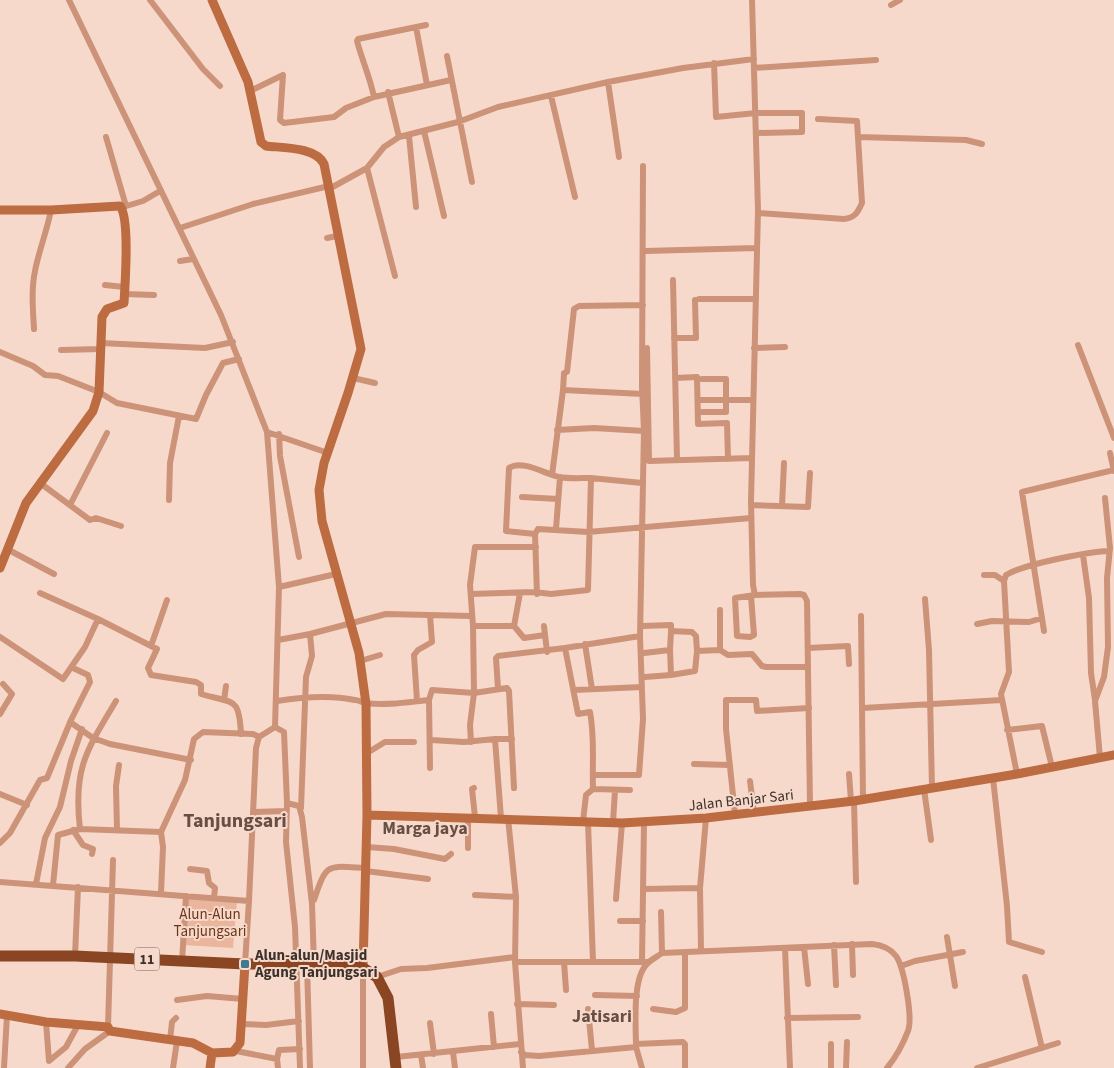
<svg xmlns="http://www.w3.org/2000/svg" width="1114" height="1068" font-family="'Source Sans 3',sans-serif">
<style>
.green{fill:#e9b59c}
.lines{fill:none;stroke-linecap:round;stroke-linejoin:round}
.street{stroke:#cc9378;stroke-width:6}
.secondary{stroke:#bd6b41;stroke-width:9}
.highway{stroke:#8a4622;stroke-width:11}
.poi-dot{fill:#3f7a92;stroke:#f7d9cb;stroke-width:2}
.labels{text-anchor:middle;stroke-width:4;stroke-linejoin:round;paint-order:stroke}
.shield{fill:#f7d9cb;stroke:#74635b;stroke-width:1}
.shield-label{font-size:14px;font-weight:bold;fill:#3c312b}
.street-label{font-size:15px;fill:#3c312b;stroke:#f7d9cb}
.park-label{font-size:15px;fill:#6b3518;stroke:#f7d9cb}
.poi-label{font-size:15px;font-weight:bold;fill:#3c312b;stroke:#f7d9cb;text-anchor:start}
.quarter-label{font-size:18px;font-weight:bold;fill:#674f43;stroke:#f7d9cb}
.district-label{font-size:20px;font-weight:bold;fill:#674f43;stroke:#f7d9cb}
</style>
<rect width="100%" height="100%" fill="#f7d9cb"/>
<path class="green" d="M187,897L237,901L233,948L184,945Z"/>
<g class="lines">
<path class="street" d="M69,0L221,315L267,432L279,587L275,727L259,737L256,748L249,901
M150,0L203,69L220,86
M752,0L758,210L751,502L753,585L755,595L800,594L804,595L807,601L810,806
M891,5L900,0
M416,27L427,85
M447,56L472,182
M714,63L716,117L756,113H802V132L757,133
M754,68L876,60
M608,82L619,157
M250,91L283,75L280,120L284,123L334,117L346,108L374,97L451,80
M388,92L399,137
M551,96L575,197
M374,97C370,77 362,60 357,41L358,39L426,25
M424,131L444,216
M409,136L416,207
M106,137L126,206
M858,137L966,140L982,144
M643,166L642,386L644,431
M367,168L395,276
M329,189L367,168L384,147L399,137L458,122L498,107L608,82L683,68L754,59
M123,207L143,201L160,191
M758,213L844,219C855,218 858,212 862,203L857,121L818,119
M180,228L253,204L329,186
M327,238L337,236
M645,251L757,248
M180,261L193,259
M673,280L677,460
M105,285L124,287
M124,294L154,295
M699,299H756
M34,329C33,310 31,290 35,271C39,250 47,231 51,210
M674,338H696L695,300
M101,343L205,348L233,342
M1078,345L1114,438
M647,348L649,461L752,458
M754,348L785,347
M61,350L101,349
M0,352L33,366L45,375L58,376L99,392L117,403L196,419L206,395L223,363L239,359
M353,378L375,383
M675,378L697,377L698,424L727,423L728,459
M563,390L564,373L567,372L574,309L579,306L643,305
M701,400H753
M702,412H726V379H702
M557,430L594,428L644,431L640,636
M267,432L328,453
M279,434L280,456L299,557
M1110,453L1114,471
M552,475L563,390L643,394
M591,478L642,483
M40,483L90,520L96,518L121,526
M522,497L558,499
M169,500L170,463L179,416
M70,505L107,433
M751,505L808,507L810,473
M782,506L784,463
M556,529L560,477
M7,549L54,574
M1083,555L1089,598L1091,673L1095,700
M984,575H995L1004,581
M279,587L336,574
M40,593L98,619
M471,594L534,592L551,594L588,590L591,478C581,478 569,479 559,477C545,474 522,459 509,468L506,531L535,534
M537,594L535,534L538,529L588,532L751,518
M751,596L754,635L750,637L737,636L735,598L755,595
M925,599L929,650L932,788
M720,610V650
M861,616L863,799
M977,624L992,621L1029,622L1042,618
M473,626H514L520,593
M514,626L524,638L545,635
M544,626L547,652
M643,626L671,625V631
M1044,631L1022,492L1114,470
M310,634L386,614L472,616
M0,637L63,679L85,647L98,619L157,649L148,668L151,675L196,682L201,685V694C234,704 239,696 241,734
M278,640L310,634L312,656L306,677L301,808
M585,644L592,689
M151,646L167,600
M808,648L848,646L849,664
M670,650L671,631L692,632L696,636L697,651L720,650L728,655L752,654L762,666L766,667H808
M644,653L670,650L671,675L695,671L697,651
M360,661L380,655
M645,677L671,675
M498,689L496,658L498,656L565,648
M574,690L642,687
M224,700L226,686
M429,700L430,768
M277,701C302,697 331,695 355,700C359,700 363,703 366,703C386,706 409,702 429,700L432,690L474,693L473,626L470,585L475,547H536
M417,701L414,655L418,650L432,642L430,615
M863,708L1002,700
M0,714L12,694L3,684
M70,722L93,738L110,744L191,760
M275,727L284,732L287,803L299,806L302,817L312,904L314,965
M1007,730L1042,726L1052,767
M495,739H512
M431,740L464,742L495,739L501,818
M471,742L470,725L474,693L507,688L509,691L514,788
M367,753L385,742H414
M1100,758L1095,701L1104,677L1108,647L1107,578L1110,548L1105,498
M694,764L730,765
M849,774L851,801
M1017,774L1001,694L1009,672L1004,581L1006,575C1024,564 1087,552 1109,551
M593,775H639L643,719L640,636L565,648L578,714L590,712C595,738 592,762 593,789
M993,778L1007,906L1009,942L1042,952
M750,781L754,813
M474,788L472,789L475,817
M924,789L931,840
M0,794L27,805
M854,801L856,882
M287,803L286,842L295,927L300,1068
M254,812L286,811
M735,814L726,729V700H756L757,711L809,708
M468,817V848
M508,818L516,897L515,962L523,1068
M583,821L586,795L593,789L630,790
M588,822L593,962
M613,822L615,791
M80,829L161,832L163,847L161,893
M73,830L83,845L93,849L92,854
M117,830L116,786L119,765
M161,832L185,780L194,739L203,732L253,734L259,737
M0,843L10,833L40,780L47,778L71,720L90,682L88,675L73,668
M367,847L394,849L445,859L451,854
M190,869L207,871L209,883L215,888L214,898
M366,871L428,879
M0,882L249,901L245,964
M36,884L45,838L60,807L71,761L82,729
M53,885L58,835L80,829C73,769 86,751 116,701
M643,889L700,888
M475,895L516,897
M616,899L622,823
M314,900C327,862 326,866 366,868
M661,912L662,953
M620,921H643
M947,937L955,986
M852,944L853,975
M834,945L836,985
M804,947L808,984
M785,948L790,1068
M701,951L700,888L706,818
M75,956L78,887
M642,961L644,823
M182,962L186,896
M515,962H646
M564,962L566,990
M307,965L310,1068
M901,966L915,961L963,952
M363,968V1068
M377,977L401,969L427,968L515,957
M1025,977L1042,1048
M595,995L637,996
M177,1000L207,996L243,999
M517,1004L554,1005
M588,1009L592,1050
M653,1009L676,1012L685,1008V952
M491,1014L494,1047
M787,1018L858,1017
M46,1022L49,1061L66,1047L78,1025
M430,1023L434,1054
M242,1024L266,1025L299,1021
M108,1027L113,860
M170,1040L172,1022L176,1018
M636,1044L683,1042L685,1044V1068
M831,1044V1068
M636,1047C636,1026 632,981 646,965C650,960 657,957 662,953L872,944C881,945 890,948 896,956C904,967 913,1018 908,1031C903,1044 896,1057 887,1068
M236,1051L277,1059L279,1050L300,1049
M453,1052L455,1068
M521,1052L525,1055L539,1056L636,1047L642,1068
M421,1055L423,1068
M396,1057L520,1044
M277,1059L278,1068
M4,1068L7,1015
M68,1068L85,1049L110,1031
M173,1068L177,1041
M846,1068L847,1042
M977,1068L1058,1043"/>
<path class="secondary" d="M212,0L248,82L261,142L266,146C283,148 316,147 324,164L361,349L348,393L324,463L319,490L322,521L359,653L366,704L367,815L363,968
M0,210H51L120,206C130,218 125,285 124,303L107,309L102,317L99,392L93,411L26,503L0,568
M367,815L622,823L706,818L854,801L1017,774L1114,755
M0,1014L46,1022L108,1027L110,1031L193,1043L212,1053
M210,1068L212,1053L233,1052L240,1043L245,964"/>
<path class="highway" d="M0,956H75L245,964H335L363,968L377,977L388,998L396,1068"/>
</g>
<rect class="poi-dot" x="240" y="959" width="10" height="10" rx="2.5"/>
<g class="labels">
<rect class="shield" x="134.5" y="947.5" width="25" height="23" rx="4"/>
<g class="shield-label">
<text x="147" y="964">11</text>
</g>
<g class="street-label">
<text transform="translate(741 800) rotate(-6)" y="5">Jalan Banjar Sari</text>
</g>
<g class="park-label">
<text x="210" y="919">Alun-Alun<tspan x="210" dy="17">Tanjungsari</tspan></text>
</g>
<g class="poi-label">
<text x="255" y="960">Alun-alun/Masjid<tspan x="255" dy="17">Agung Tanjungsari</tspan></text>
</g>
<g class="quarter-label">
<text x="425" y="834">Marga jaya</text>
<text x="602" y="1022">Jatisari</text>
</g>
<g class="district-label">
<text x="235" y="827">Tanjungsari</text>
</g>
</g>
</svg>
